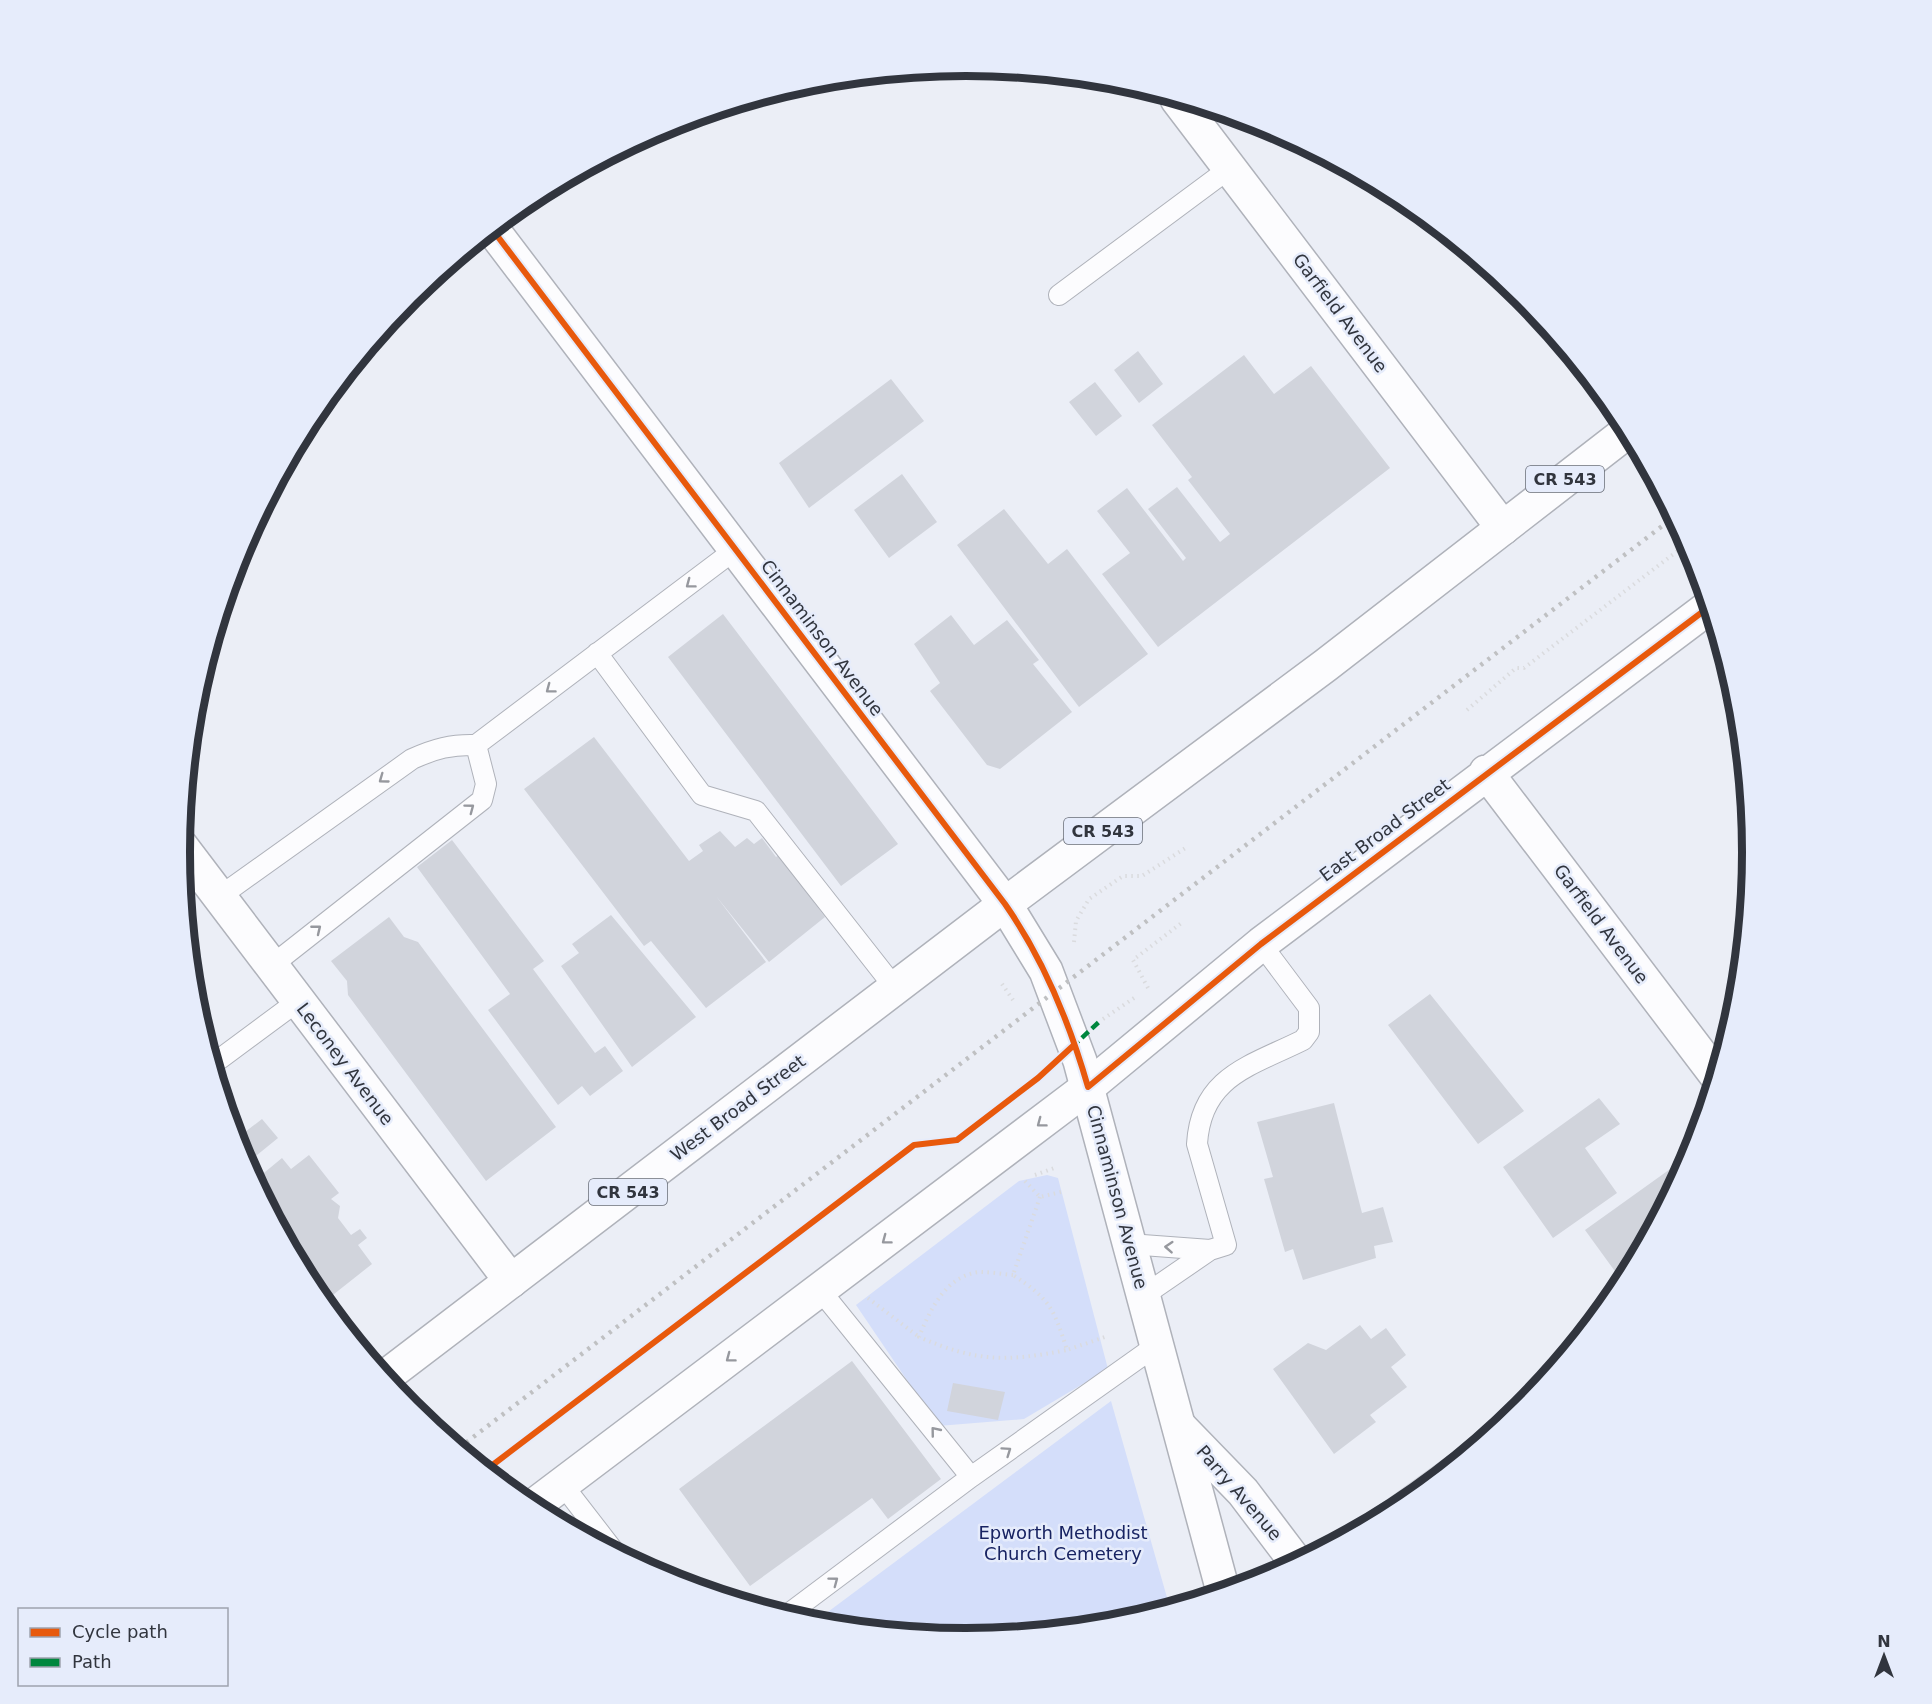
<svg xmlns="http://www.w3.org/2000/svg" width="1932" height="1704" font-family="'DejaVu Sans',sans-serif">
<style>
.green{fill:#d4defa}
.building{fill:#d1d4dc}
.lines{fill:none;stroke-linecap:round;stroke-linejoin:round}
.lane-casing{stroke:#afb2ba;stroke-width:22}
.street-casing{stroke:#afb2ba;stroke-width:36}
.secondary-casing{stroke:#afb2ba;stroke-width:36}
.primary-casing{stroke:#afb2ba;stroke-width:36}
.path{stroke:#dadbde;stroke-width:4;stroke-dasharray:1.5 4.5;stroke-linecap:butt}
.lane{stroke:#fcfcfe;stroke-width:20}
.street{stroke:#fcfcfe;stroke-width:33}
.secondary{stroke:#fcfcfe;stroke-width:33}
.primary{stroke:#fcfcfe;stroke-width:33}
.rail{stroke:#bfc0c2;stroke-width:4.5;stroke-dasharray:3 6;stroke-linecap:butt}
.quiet{stroke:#00873e;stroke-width:4.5;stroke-dasharray:9 4.5;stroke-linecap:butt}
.cycleway-casing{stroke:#e6ecfb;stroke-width:10}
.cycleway{stroke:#e8590c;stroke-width:6}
.oneway{stroke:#96989e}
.labels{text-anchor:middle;stroke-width:5;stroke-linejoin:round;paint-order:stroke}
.shield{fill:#e6ecfb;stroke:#676c77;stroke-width:1.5}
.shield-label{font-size:16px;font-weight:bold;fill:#31353e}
.street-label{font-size:18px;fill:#31353e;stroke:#e6ecfb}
.park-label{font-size:18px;fill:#182362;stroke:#e6ecfb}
.rim{fill:none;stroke:#31353e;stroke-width:8}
</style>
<rect width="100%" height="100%" fill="#ebeef6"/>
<path class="green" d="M1047,1175L1058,1178L1108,1369L1024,1419L938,1426L856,1305L1019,1181Z
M1111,1401L1170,1608L1119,1623L966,1638L813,1623Z"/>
<path class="building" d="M1138,351L1163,384L1139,403L1114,370Z
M1244,355L1274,394L1311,366L1390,468L1158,647L1102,574L1130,553L1097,511L1127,488L1183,561L1186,558L1148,509L1177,487L1220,542L1230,534L1188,480L1192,477L1152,425Z
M891,379L924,421L809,508L779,463Z
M1095,382L1122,416L1096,436L1069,402Z
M902,474L937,522L889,558L854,510Z
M1004,509L1048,564L1067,549L1148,654L1079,707L957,545Z
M723,614L898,844L841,886L668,657Z
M951,615L974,645L1007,620L1039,660L1033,664L1072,712L1000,769L987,765L930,691L940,683L914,644Z
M594,737L689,861L703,851L699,845L720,831L735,847L747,838L754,844L762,838L776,857L779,855L825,917L769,962L716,896L766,962L706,1008L651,941L644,946L524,789Z
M452,840L544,961L533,969L595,1053L605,1046L623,1071L590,1096L582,1086L558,1105L488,1010L510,994L417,867Z
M611,915L696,1017L632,1067L561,966L579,953L572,944Z
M389,917L404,937L418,942L556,1127L486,1181L348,995L347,981L331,961Z
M1430,994L1524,1111L1478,1144L1388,1025Z
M1599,1098L1620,1124L1585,1148L1617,1193L1553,1238L1503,1167Z
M1334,1103L1362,1213L1383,1207L1393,1242L1374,1246L1376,1258L1303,1280L1293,1249L1285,1252L1264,1179L1273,1177L1257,1122Z
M262,1119L278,1138L246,1164L236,1139Z
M309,1155L339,1193L331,1199L340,1206L338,1218L351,1235L360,1229L367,1238L358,1245L372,1264L324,1302L312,1288L260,1190L265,1186L259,1177L282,1158L291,1169Z
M1673,1167L1680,1176L1622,1281L1585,1230Z
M1360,1325L1371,1339L1386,1328L1406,1355L1391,1367L1407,1387L1370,1415L1376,1422L1334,1454L1273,1369L1308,1343L1326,1350Z
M852,1361L941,1479L888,1519L872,1498L750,1586L679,1489Z
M953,1383L1005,1392L998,1420L947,1411Z
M1454,1451L1460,1458L1402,1506L1378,1519L1372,1510Z"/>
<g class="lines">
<g class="lane-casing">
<path id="lane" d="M1059,295L1230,168
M597,653L702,795L756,811L895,988
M219,897L412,759C434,749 452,744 476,745L736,549
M271,966L482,800L486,784L476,745
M213,1064L298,1001
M1129,1244L1210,1250
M820,1290L971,1477
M1143,1296L1210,1250L1226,1245L1197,1144C1201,1076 1251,1066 1303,1040L1309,1032V1008L1261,944
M562,1484L613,1550
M787,1615L971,1477L1157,1345"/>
</g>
<g class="street-casing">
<path id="street" d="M1177,99L1503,528
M1486,772L1716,1075
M181,846L511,1281
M1179,1426L1243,1492L1296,1562
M532,1507L1088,1087L1261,944L1709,607"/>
</g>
<g class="secondary-casing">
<path id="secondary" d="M492,229L1005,904L1046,971L1080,1061L1223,1591"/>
</g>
<g class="primary-casing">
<path id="primary" d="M385,1377L1005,904L1326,665L1628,431"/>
</g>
<path class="path" d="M1467,710L1516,668H1524L1688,543
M1074,942L1076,921L1089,899L1123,876H1142L1187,847
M1002,984L1013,1000
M1148,988L1133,960L1184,921
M1103,1019L1137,996
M1035,1175L1054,1168
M1025,1181L1040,1197L1065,1191
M1040,1197L1013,1275C1050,1299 1054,1309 1067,1350L1105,1337
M1013,1275C1002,1274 990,1272 980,1272C946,1275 930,1310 919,1337C977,1362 1006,1362 1067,1350
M868,1298L919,1337"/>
<use href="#lane" class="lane"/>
<use href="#street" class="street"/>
<use href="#secondary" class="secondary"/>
<use href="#primary" class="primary"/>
<path class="rail" d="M459,1448L1674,517"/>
<path class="quiet" d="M1072,1047L1100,1021"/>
<g class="cycleway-casing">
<path id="cycleway" d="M492,229L1005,904C1044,960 1069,1021 1088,1087L1261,944L1709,607
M486,1470L914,1145L957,1140L1038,1078L1074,1045"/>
</g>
<use href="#cycleway" class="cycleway"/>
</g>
<defs><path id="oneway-chevron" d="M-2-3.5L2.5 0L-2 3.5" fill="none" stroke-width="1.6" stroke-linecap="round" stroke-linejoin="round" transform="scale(1.5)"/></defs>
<g class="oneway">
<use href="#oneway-chevron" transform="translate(690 584) rotate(143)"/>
<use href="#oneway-chevron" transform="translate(550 689) rotate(143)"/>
<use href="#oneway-chevron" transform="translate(383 779) rotate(144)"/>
<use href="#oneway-chevron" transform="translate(470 808) rotate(-37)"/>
<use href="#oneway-chevron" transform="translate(317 929) rotate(-39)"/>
<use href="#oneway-chevron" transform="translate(1041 1123) rotate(143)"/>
<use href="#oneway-chevron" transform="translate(886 1240) rotate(143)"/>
<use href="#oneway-chevron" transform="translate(1169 1247) rotate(-176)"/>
<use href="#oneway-chevron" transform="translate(730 1358) rotate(143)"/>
<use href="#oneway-chevron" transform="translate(935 1431) rotate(-129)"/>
<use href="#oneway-chevron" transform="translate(1007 1451) rotate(-35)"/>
<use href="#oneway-chevron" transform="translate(834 1581) rotate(-37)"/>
</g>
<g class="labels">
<g class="shield">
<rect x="1526" y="466" width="78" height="26" rx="4.5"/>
<rect x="1064" y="818" width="78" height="26" rx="4.5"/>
<rect x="589" y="1179" width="78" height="26" rx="4.5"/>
</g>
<g class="shield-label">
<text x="1565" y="485">CR 543</text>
<text x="1103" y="837">CR 543</text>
<text x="628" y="1198">CR 543</text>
</g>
<g class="street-label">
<text transform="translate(1340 313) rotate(53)" y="6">Garfield Avenue</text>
<text transform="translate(822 638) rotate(53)" y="6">Cinnaminson Avenue</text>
<text transform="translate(1385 830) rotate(-37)" y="6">East Broad Street</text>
<text transform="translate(1601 924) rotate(53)" y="6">Garfield Avenue</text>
<text transform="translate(345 1064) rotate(53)" y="6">Leconey Avenue</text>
<text transform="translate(738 1108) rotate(-37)" y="6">West Broad Street</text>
<text transform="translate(1117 1197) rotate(75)" y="6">Cinnaminson Avenue</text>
<text transform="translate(1239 1493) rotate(49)" y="6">Parry Avenue</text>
</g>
<g class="park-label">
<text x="1063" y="1539">Epworth Methodist<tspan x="1063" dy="21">Church Cemetery</tspan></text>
</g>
</g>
<path d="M0 0H1932V1704H0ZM190 852a776 776 0 1 1 1552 0a776 776 0 1 1-1552 0Z" fill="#e6ecfb" fill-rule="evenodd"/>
<path class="rim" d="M190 852a776 776 0 1 1 1552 0a776 776 0 1 1-1552 0Z"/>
<rect x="18" y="1608" width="210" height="78" fill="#e6ecfb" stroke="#9ea3af" stroke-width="1.5"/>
<rect x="30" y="1628" width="30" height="9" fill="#e8590c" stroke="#9ea3af" stroke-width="1.5"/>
<text x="72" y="1638" font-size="18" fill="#31353e">Cycle path</text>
<rect x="30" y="1658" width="30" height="9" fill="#00873e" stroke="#9ea3af" stroke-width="1.5"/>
<text x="72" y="1668" font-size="18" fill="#31353e">Path</text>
<g transform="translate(1884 1656)" stroke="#e6ecfb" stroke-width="4.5" paint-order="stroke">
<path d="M0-4.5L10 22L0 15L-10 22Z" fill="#31353e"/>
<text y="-9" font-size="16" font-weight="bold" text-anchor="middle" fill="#31353e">N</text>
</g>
</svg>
